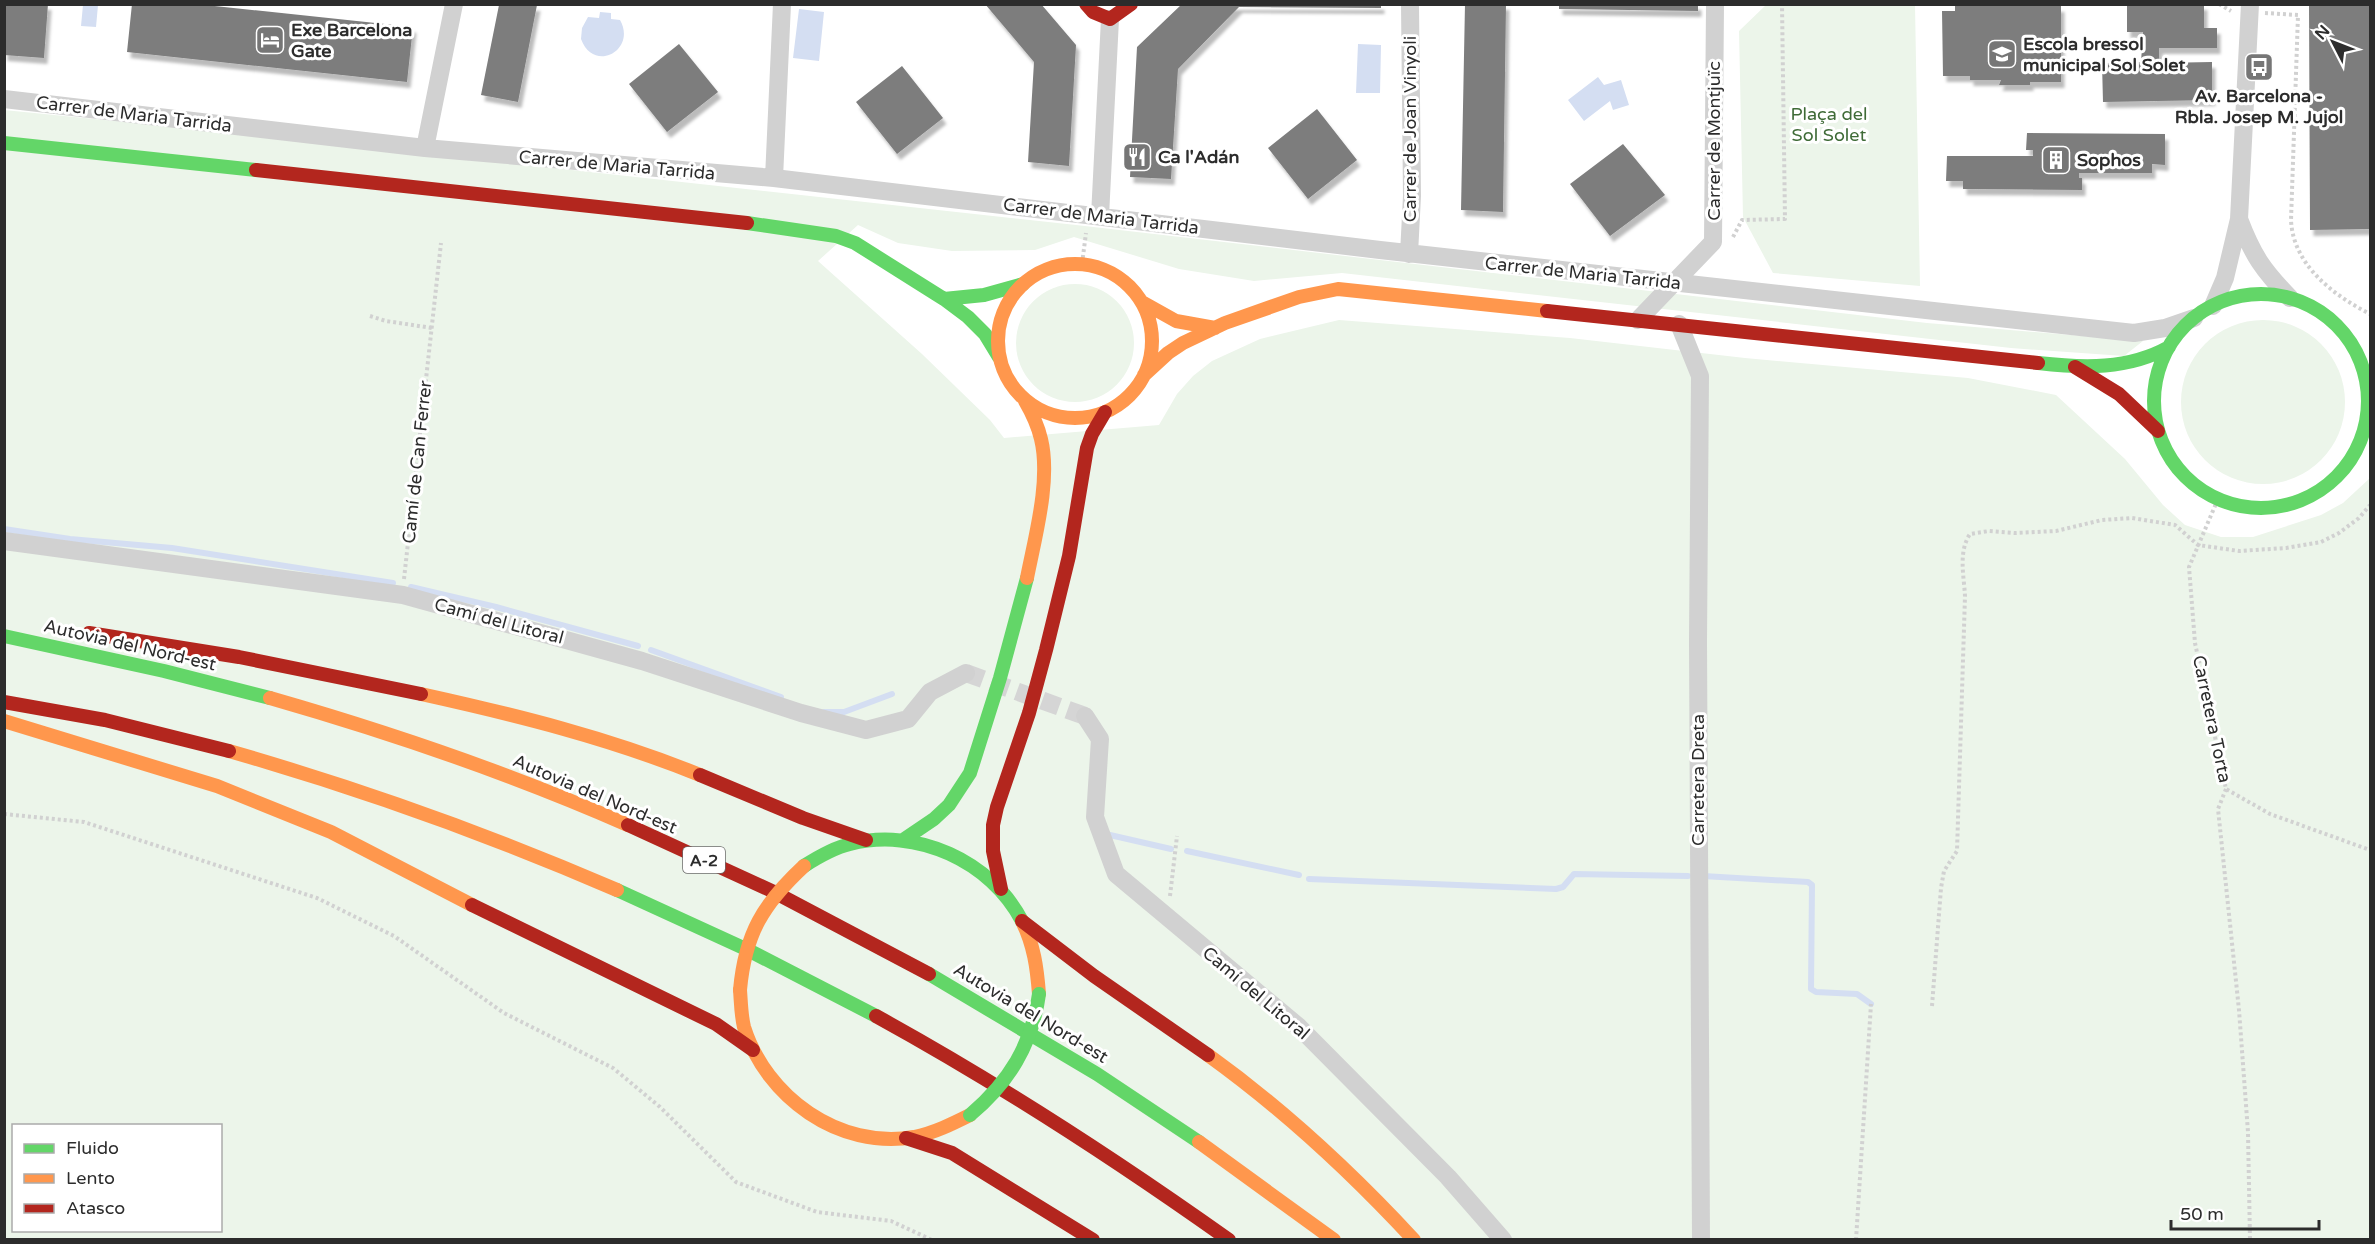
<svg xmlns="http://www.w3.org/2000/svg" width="2375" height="1244" font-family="'Varela Round',sans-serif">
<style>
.green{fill:#ecf5ea;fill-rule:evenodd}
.water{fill:#d4def2}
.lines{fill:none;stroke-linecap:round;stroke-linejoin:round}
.stream{stroke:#d4def2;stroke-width:6}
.building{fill:#7d7d7d;filter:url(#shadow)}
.street-tunnel{stroke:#d5d5d5;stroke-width:18;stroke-dasharray:18 9;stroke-linecap:butt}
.path{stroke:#d1d1d1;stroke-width:4;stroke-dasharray:3 3;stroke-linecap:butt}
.street{stroke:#d1d1d1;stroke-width:18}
.fast{stroke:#63d668;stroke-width:14}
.slow{stroke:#ff974d;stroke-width:14}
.jam{stroke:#b3261e;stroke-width:14}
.fast-bridge{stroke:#63d668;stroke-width:14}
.slow-bridge{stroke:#ff974d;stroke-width:14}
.labels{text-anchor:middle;stroke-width:6;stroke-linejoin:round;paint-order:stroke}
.shield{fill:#fff;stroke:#6b6b6b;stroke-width:1.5}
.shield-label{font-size:16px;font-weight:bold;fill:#2c2c2c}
.poi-label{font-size:18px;font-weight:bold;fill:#2c2c2c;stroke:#fff;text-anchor:start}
.street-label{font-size:18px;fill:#2c2c2c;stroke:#fff}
.park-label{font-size:18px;fill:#3f6b37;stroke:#fff}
</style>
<defs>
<filter id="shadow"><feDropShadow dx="3.5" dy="6" stdDeviation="1.5" flood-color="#0004"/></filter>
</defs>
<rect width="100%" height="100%" fill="#fff"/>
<path class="green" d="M1766,5H1915L1920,286L1773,273L1743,217L1739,31Z
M4,110L215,131L1076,225L1927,323L2143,341L2124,356L2011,348L1342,273L1254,281L1179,269L1074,237L1035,250L952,251L898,243L858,225L818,261L922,354L990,420L1004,438L1159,425L1177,394L1193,376L1212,361L1260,339L1339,320L1570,338L1745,358L1968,378L2056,395L2125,459L2163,505L2185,525L2221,537H2253L2321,515L2343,503L2370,478V1239H5ZM14,1126H220V1230H14Z
M1016 343a59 59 0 1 1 118 0a59 59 0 1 1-118 0Z
M2181 402a82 82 0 1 1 164 0a82 82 0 1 1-164 0Z"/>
<path class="water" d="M83,5H98L96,27L81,26Z
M799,9L824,12L819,61L793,58Z
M600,12L611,13V19L620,20C637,50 594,74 581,39L582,28L588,17L599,18Z
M1358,44L1381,45L1380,93H1356Z
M1598,77L1604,85L1621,80L1629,105L1613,110L1610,101L1584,121L1568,100Z"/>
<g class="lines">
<path class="stream" d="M4,529L70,539L172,548L393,583
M411,587L496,607L638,646
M651,650L781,697
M824,712H844L892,694
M1110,835L1171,849
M1187,851L1299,875
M1703,876L1808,882L1812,885L1811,989L1816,992L1857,994L1871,1004
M1309,879L1556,889L1563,887L1574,874L1688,876"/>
</g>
<path class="building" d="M4,4H48L44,58L4,55Z
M132,4H196L413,27L407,82L127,52Z
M985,4H1041L1076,45L1069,166L1028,162L1034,62Z
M1182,4H1381V8L1239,7L1178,69L1171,179L1130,177L1137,47Z
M1465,4H1506L1503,212L1461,210Z
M1559,4H1698V11L1559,9Z
M1955,4L2061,6V82H2030V85H1999L2001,80H1970V76H1943L1942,11H1955Z
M2127,4H2204V28H2217V48H2159V63L2212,62V100L2103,102L2102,63L2141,62L2143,32H2127Z
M2309,4H2370V229L2310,230Z
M499,5H537L518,102L481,95Z
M679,44L718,92L667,132L629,84Z
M902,66L943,118L897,154L856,102Z
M1317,109L1357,160L1308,199L1268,148Z
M2027,133L2165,134V165L2152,164V173H2079V178H2082V190L1963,189V181H1946L1947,156H2033V150H2026Z
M1623,144L1665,195L1610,236L1570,184Z"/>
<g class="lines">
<path class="street-tunnel" d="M966,673L1085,716"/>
<path class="path" d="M2219,4L2231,11
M2265,13L2298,15L2291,220C2293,265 2333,295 2370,314
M1733,237L1742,220L1785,219L1782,4
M1082,264L1086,233
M370,316L386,321L432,328
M2218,499L2189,567L2195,643L2226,789L2270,814L2370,850
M404,579L441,243
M2226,789L2218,809L2239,1010L2248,1132L2250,1240
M4,814L84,822L317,898L394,936L504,1013L613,1068L660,1107L736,1182L817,1212L891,1221L932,1240
M1170,896L1177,836
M1932,1006L1941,888L1944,871L1957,851L1965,596C1964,576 1958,552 1970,534L1989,531L2015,533L2056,531L2102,520L2132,518L2175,525L2198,545L2239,551L2286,548L2321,542L2339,533L2359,518L2370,505
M1856,1240L1871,1004"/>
<path class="street" d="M4,99L425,148L774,178L1380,250L2134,333L2165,328L2194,318
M425,148L454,4
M774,178L782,4
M1100,216L1110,19
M2239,219C2253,256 2263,270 2290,298
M1409,254L1412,196L1410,4
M2213,306L2225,278L2239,219L2250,4
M1638,320L1713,242L1715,4
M1679,324L1700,376L1698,642L1701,1240
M4,541L403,595L642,661L801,713L866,730L908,719L930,692L966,673
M1085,716L1100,739L1095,817L1116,874L1299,1027L1448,1177L1503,1240"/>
<path class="fast" d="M4,143L256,170
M747,223L836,236L855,243L944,299L968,317L985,334L999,357
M2154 401a107 107 0 1 1 214 0a107 107 0 1 1-214 0Z
M944,299L984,295L1023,284
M2038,363C2083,368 2128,370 2169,347
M4,636L164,671L270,698
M903,840L934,819L949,805L970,773L1000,678L1027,578
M804,866C818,857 833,848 850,844C916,827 991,861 1022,921
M617,890L748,950L876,1016
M929,974L1097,1074L1199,1142"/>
<path class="slow" d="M998 341a77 77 0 1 1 154 0a77 77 0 1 1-154 0Z
M1142,302L1176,321L1215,328
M1144,375L1168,353L1183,343L1225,323L1299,297L1338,289L1547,311
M1025,401C1032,413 1038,426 1041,439C1051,480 1035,537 1027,578
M421,694C516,715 609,738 700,775
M270,698C392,733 512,774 628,825
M4,721L217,786L331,832L472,905
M229,751C361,789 490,835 617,890
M1022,921C1034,945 1037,968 1039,994
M740,990C741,1002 741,1015 744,1027C766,1097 839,1150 914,1137C934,1133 952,1124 970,1115
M1208,1055C1283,1109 1351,1172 1414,1240
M1199,1142L1334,1240"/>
<path class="jam" d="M1086,4L1093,12L1110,19L1131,4
M256,170L747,223
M1547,311L2038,363
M2075,367L2119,394L2158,431
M89,633L239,657L421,694
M4,702L105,720L229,751
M700,775L803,818L866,840
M628,825L772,891L929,974
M1001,889L993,851V825L997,807L1029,713L1046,650L1069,556L1087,448L1092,434L1105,412
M472,905L716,1024L753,1050
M1022,921L1094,976L1208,1055
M876,1016C998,1083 1115,1159 1229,1240
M906,1138L952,1153L1093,1240"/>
<path class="fast-bridge" d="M970,1115C1009,1082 1032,1045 1039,994"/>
<path class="slow-bridge" d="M740,990C745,934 763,904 804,866"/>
</g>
<defs>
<g id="hotel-square" transform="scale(1.5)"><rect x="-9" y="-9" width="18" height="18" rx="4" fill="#767676" stroke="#fff"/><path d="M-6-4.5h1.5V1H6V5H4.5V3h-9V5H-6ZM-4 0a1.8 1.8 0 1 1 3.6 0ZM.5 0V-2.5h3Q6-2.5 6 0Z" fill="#fff"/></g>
<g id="school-square" transform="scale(1.5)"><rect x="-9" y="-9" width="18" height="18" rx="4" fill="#767676" stroke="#fff"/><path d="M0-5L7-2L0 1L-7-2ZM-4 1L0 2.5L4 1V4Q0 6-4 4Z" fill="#fff"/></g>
<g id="bus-square" transform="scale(1.5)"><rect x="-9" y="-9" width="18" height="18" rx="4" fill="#767676" stroke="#fff"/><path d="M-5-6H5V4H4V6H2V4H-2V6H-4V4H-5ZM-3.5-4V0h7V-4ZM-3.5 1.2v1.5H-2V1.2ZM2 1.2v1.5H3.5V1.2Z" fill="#fff"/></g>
<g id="restaurant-square" transform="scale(1.5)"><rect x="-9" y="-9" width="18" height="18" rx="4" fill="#767676" stroke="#fff"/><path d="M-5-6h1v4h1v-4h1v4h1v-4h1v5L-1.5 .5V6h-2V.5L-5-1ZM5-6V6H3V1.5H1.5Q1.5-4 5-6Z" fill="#fff"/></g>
<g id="building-square" transform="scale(1.5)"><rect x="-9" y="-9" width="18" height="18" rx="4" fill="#767676" stroke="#fff"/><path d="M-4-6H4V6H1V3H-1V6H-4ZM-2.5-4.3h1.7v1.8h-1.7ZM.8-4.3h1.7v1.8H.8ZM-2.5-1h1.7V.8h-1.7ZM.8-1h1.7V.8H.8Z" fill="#fff"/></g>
</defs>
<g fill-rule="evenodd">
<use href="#hotel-square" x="270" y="40"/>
<use href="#school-square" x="2002" y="54"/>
<use href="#bus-square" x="2259" y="67"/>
<use href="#restaurant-square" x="1137" y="157"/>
<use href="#building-square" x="2056" y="160"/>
</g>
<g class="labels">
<rect class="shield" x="683" y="847" width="42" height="26" rx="4.5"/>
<g class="shield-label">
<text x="704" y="866">A-2</text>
</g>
<g class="poi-label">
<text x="291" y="36">Exe Barcelona<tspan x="291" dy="21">Gate</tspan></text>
<text x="2023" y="50">Escola bressol<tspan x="2023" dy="21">municipal Sol Solet</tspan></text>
<text x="2259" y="102" text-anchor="middle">Av. Barcelona -<tspan x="2259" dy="21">Rbla. Josep M. Jujol</tspan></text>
<text x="1158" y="163">Ca l'Adán</text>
<text x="2077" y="166">Sophos</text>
</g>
<g class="street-label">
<text transform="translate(134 114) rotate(7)" y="6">Carrer de Maria Tarrida</text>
<text transform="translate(1410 129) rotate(-90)" y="6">Carrer de Joan Vinyoli</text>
<text transform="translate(1714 141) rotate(-90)" y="6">Carrer de Montjuïc</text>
<text transform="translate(617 165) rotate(5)" y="6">Carrer de Maria Tarrida</text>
<text transform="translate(1101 216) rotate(7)" y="6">Carrer de Maria Tarrida</text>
<text transform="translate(1583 273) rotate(6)" y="6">Carrer de Maria Tarrida</text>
<text transform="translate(417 462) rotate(-84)" y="6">Camí de Can Ferrer</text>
<text transform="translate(499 621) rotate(15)" y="6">Camí del Litoral</text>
<text transform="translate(130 645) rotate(13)" y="6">Autovia del Nord-est</text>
<text transform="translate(2212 719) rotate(78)" y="6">Carretera Torta</text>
<text transform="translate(1698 780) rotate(-90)" y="6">Carretera Dreta</text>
<text transform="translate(595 794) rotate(23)" y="6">Autovia del Nord-est</text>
<text transform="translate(1256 993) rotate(40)" y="6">Camí del Litoral</text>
<text transform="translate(1031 1013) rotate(31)" y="6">Autovia del Nord-est</text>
</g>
<g class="park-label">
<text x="1829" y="120">Plaça del<tspan x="1829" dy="21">Sol Solet</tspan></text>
</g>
</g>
<rect width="2375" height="1244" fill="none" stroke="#2c2c2c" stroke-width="12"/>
<rect x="12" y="1124" width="210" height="108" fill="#ffffff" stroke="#ababab" stroke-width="1.5"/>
<rect x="24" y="1144" width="30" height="9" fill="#63d668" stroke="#ababab" stroke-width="1.5"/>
<text x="66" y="1154" font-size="18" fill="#2c2c2c">Fluido</text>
<rect x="24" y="1174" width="30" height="9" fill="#ff974d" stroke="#ababab" stroke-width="1.5"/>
<text x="66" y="1184" font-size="18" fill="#2c2c2c">Lento</text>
<rect x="24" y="1204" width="30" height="9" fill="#b3261e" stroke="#ababab" stroke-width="1.5"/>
<text x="66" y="1214" font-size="18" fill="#2c2c2c">Atasco</text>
<g transform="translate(2333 42) rotate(312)" stroke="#ffffff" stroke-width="4.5" paint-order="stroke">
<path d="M0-4.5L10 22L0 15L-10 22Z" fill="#2c2c2c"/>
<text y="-9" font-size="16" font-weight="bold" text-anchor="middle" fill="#2c2c2c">N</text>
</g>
<path d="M2171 1220v9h148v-9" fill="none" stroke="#2c2c2c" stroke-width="3"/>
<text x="2180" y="1220" font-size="18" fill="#2c2c2c" stroke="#ffffff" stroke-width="4.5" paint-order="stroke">50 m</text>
</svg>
